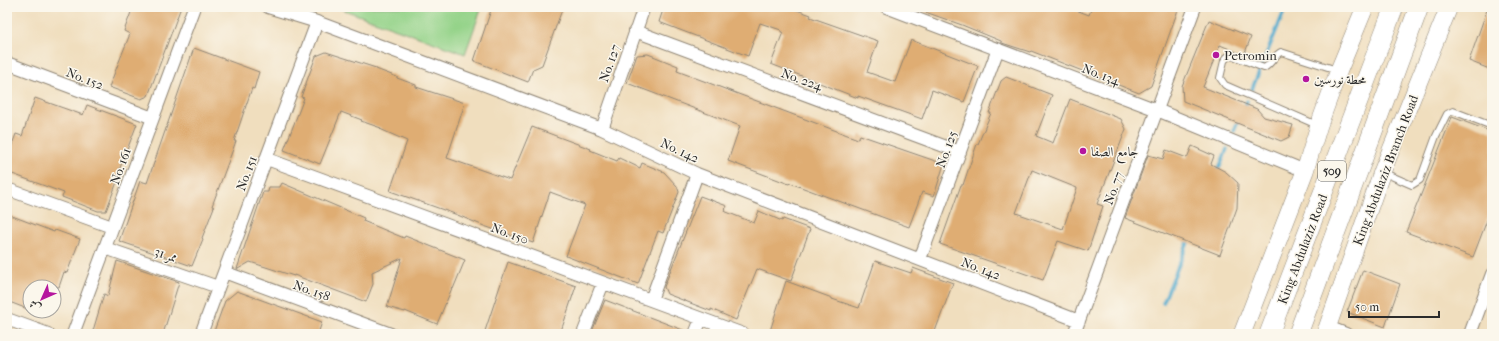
<svg xmlns="http://www.w3.org/2000/svg" width="1499" height="341" font-family="'IM FELL French Canon',Amiri,serif">
<style>
.green{fill:#94d389;stroke:#607f5a}
.lines{fill:none;stroke-linecap:round;stroke-linejoin:round}
.stream{stroke:#4ea7cb;stroke-width:3.5}
.building{fill:#dfad73;fill-rule:evenodd}
.service-casing{stroke:#8e8474;stroke-width:8}
.minor-casing{stroke:#8e8474;stroke-width:14}
.secondary-casing{stroke:#8e8474;stroke-width:18}
.primary-casing{stroke:#8e8474;stroke-width:20}
.service{stroke:#fff;stroke-width:6}
.minor{stroke:#fff;stroke-width:12}
.secondary{stroke:#fff;stroke-width:17}
.primary{stroke:#fff;stroke-width:19}
.poi-dot{fill:#b5179e;stroke:#fbf7ec;stroke-width:1.5}
.labels{text-anchor:middle;stroke-width:3;stroke-linejoin:round;paint-order:stroke}
.shield{fill:#fbf7ec;stroke:#696865;stroke-width:1}
.shield-label{font-size:12px;font-weight:bold;fill:#2b2b2b}
.poi-label{font-size:13px;fill:#2b2b2b;stroke:#fbf7ec;text-anchor:start}
.street-label{font-size:13px;fill:#2b2b2b;stroke:#fbf7ec}
</style>
<rect width="100%" height="100%" fill="#fbf7ec"/>
<filter id="ink" filterUnits="userSpaceOnUse"><feTurbulence type="fractalNoise" baseFrequency=".025" numOctaves="2"/><feDisplacementMap in="SourceGraphic" scale="8" xChannelSelector="R" yChannelSelector="G"/><feConvolveMatrix kernelMatrix="1 2 1 2 8 2 1 2 1" color-interpolation-filters="sRGB"/></filter>
<filter id="wash" filterUnits="userSpaceOnUse"><feTurbulence type="fractalNoise" baseFrequency=".012" numOctaves="4" result="noise"/><feDisplacementMap in="SourceGraphic" scale="16" xChannelSelector="R" yChannelSelector="G"/><feGaussianBlur stdDeviation="0.9" result="paint"/><feColorMatrix in="noise" values="0 0 0 0 0 0 0 0 0 0 0 0 0 0 0 0 0 1.4 0 .05"/><feComposite in="paint" operator="in"/></filter>
<g filter="url(#wash)">
<rect width="100%" height="100%" fill="#f0debe"/>
<path class="green" d="M336,7H482L465,54Z"/>
<g class="lines">
<path class="stream" d="M1252,89L1286,7
M1244,108L1247,101
M1234,131L1239,119
M1218,171L1227,149
M1163,303L1189,240"/>
</g>
<g id="blocks">
<path class="building" d="M133,7H181L148,96L141,99L109,87L130,34L124,31Z
M492,7H563L542,65L533,69L528,82L474,61Z
M664,7H788L811,15L810,17L878,41L867,72L895,82L911,40L978,66L964,102L932,90L922,119L858,96V98L771,64L783,32H781V30L760,23L748,56L659,22Z
M914,7H1068L1089,15L1092,7H1179L1151,86L1139,93L1031,51L1030,52L1002,43L1001,41L962,25L914,8Z
M1488,7H1492V70L1469,61Z
M1209,20L1251,37L1244,55L1220,45L1203,87L1257,109L1264,117L1293,125L1289,137L1281,141L1183,101L1182,86Z
M194,48L259,72L254,89L252,88L234,141H236L212,206L214,207L202,238L203,239L192,266L119,241L140,181L147,183Z
M326,52L376,68V69L397,77V78L416,85V87L465,103L447,158L510,180L532,127L591,149L590,150L617,161L619,158L640,168L642,163L664,172L677,186L679,192L663,233L658,231L638,284L566,256L585,205L550,192L533,243L484,226L455,214L390,191L407,141L380,129L381,128L361,121L362,120L341,112L320,164L284,150L304,98L301,97L316,56Z
M648,54L678,66L677,71L858,139L860,135L944,164L934,196L922,192L909,227L790,183L789,184L728,161L740,126L627,83L637,55Z
M1006,77L1052,95L1036,136L1053,143L1070,99L1121,119L1126,129L1097,204L1103,206L1088,251L1058,241L1043,280L940,244L961,185H963L977,144H978L991,113H989L1001,81ZM1032,170L1077,188L1063,229L1016,213Z
M35,98L83,115L87,105L137,124L118,173L120,174L106,211H98L62,197L64,193L7,172V158L16,134L22,136Z
M1452,117L1492,132V207L1473,257L1406,232Z
M1192,146L1214,156L1211,164L1226,172L1238,183L1237,208L1220,255L1125,218L1148,155L1163,159L1166,150L1187,158Z
M282,183L364,218L363,221L404,238L405,236L465,260L453,289L452,288L437,324L405,311V312L387,307L402,258L372,272L373,284L366,302L294,275V276L250,262L238,269H237L263,192H268L269,187H280Z
M700,196L727,206L724,211L754,223L759,211L782,221L783,219L810,229L791,281L757,269L736,320L711,309V311L667,294L664,287Z
M7,214L54,232L55,230L80,239L67,273L64,272L59,287H30V310L7,301Z
M117,261L179,282L163,334H92L104,294L108,296Z
M875,261L911,273L913,268L953,283L934,334H769L786,281L832,298V299L859,308Z
M508,262L576,286L560,334H484Z
M1363,270L1400,284L1385,327L1347,312Z
M237,291L322,322L318,334H213L225,301Z
M605,300L688,332V334H591Z"/>
</g>
</g>
<g filter="url(#ink)">
<use href="#blocks" fill-opacity="0" stroke="#8e8474" stroke-width="1"/>
<g class="lines">
<g class="service-casing">
<path id="service" d="M1317,125L1225,85L1220,78L1224,61L1227,57L1233,56L1264,68C1272,64 1274,55 1281,52L1337,70
M1382,172L1412,185L1420,180L1436,136L1447,114L1453,111L1492,126"/>
</g>
<g class="minor-casing">
<path id="minor" d="M268,7L317,22L602,129L697,174L1079,321
M886,7L1157,110L1305,171
M635,31L960,152
M7,63L153,118
M602,129L644,7
M267,159L743,334
M7,189L112,227
M105,248L218,287
M920,259L998,49
M224,272L391,334
M651,300L697,174
M7,319L48,334
M1328,327L1346,334
M73,334L194,7
M201,334L317,22
M583,334L603,283
M695,334L701,319
M1074,334L1195,7
M1470,334L1492,274"/>
</g>
<g class="secondary-casing">
<path id="secondary" d="M1242,334L1305,171L1319,125L1339,70L1365,7
M1325,334L1382,172L1449,7"/>
</g>
<g class="primary-casing">
<path id="primary" d="M1269,334L1394,7
M1298,334L1419,7"/>
</g>
<use href="#service" class="service"/>
<use href="#minor" class="minor"/>
<use href="#secondary" class="secondary"/>
<use href="#primary" class="primary"/>
</g>
</g>
<g class="poi-dot">
<circle cx="1216" cy="55" r="4"/>
<circle cx="1306" cy="79" r="4"/>
<circle cx="1083" cy="151" r="4"/>
</g>
<g class="labels">
<rect class="shield" x="1318" y="161" width="28" height="20" rx="3"/>
<g class="shield-label">
<text x="1332" y="175">509</text>
</g>
<g class="poi-label">
<text x="1224" y="60">Petromin</text>
<text x="1314" y="84">محطة نورسين</text>
<text x="1091" y="156">جامع الصفا</text>
</g>
<g class="street-label">
<text transform="translate(609 63) rotate(-71)" y="5">No. 127</text>
<text transform="translate(1101 74) rotate(21)" y="5">No. 134</text>
<text transform="translate(85 78) rotate(21)" y="5">No. 152</text>
<text transform="translate(802 79) rotate(20)" y="5">No. 224</text>
<text transform="translate(946 149) rotate(-70)" y="5">No. 125</text>
<text transform="translate(680 150) rotate(25)" y="5">No. 142</text>
<text transform="translate(120 166) rotate(-70)" y="5">No. 161</text>
<text transform="translate(1385 170) rotate(-69)" y="5">King Abdulaziz Branch Road</text>
<text transform="translate(246 173) rotate(-69)" y="5">No. 151</text>
<text transform="translate(1113 188) rotate(-70)" y="5">No. 77</text>
<text transform="translate(510 233) rotate(20)" y="5">No. 150</text>
<text transform="translate(1302 249) rotate(-69)" y="5">King Abdulaziz Road</text>
<text transform="translate(166 254) rotate(19)" y="5">ممر 31</text>
<text transform="translate(981 268) rotate(21)" y="5">No. 142</text>
<text transform="translate(312 290) rotate(20)" y="5">No. 158</text>
</g>
</g>
<rect width="1499" height="341" fill="none" stroke="#fbf7ec" stroke-width="24"/>
<g transform="translate(42 299) rotate(225)"><circle r="19" fill="#fbf7ec" stroke="#a8a59f"/>
<path d="M0-3L7 15L0 10L-7 15Z" fill="#b5179e"/>
<text y="-6" font-size="11" font-weight="bold" text-anchor="middle" fill="#2b2b2b">ش</text>
</g>
<path d="M1349 311v6h90v-6" fill="none" stroke="#2b2b2b" stroke-width="2"/>
<text x="1355" y="311" font-size="12" fill="#2b2b2b" stroke="#fbf7ec" stroke-width="3" paint-order="stroke">50 m</text>
</svg>
